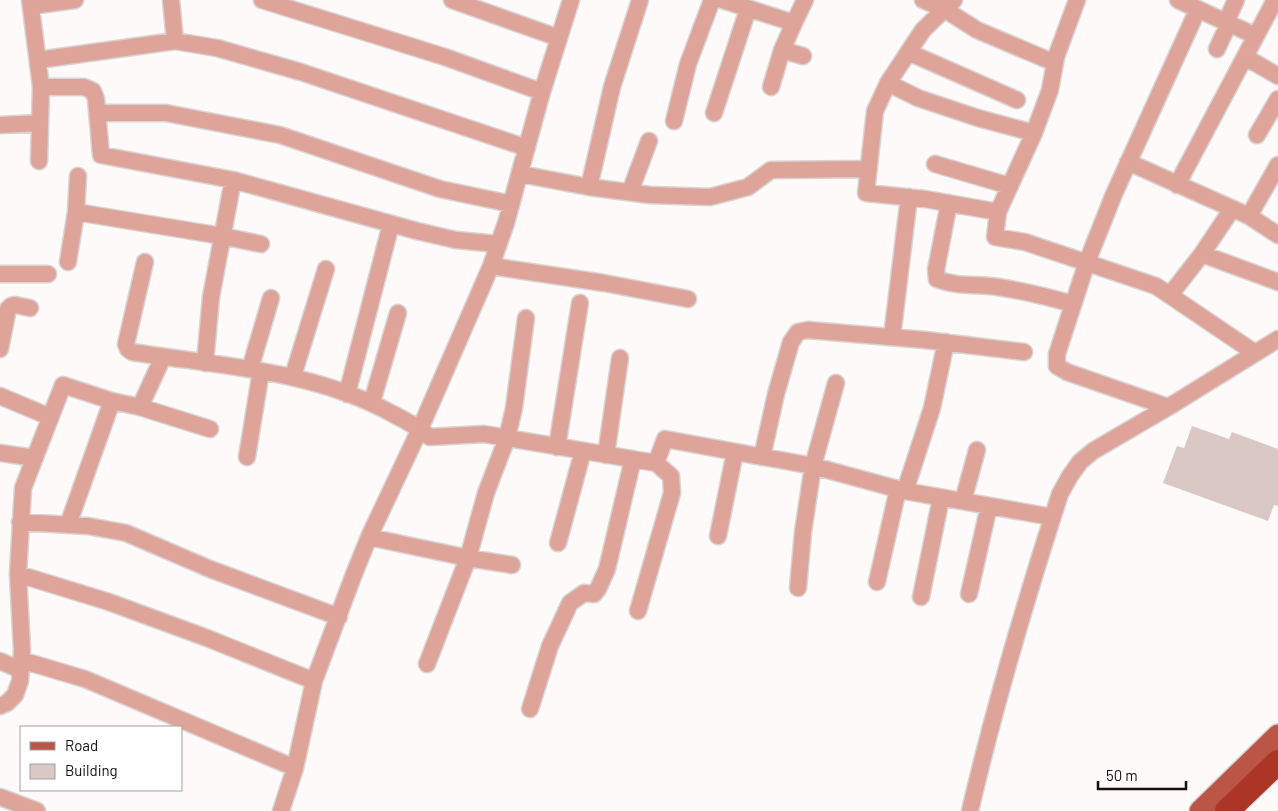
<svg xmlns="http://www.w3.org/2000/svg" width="1278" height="811" font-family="Barlow,sans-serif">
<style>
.building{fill:#dac8c5}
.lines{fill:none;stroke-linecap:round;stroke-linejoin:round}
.minor-casing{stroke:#d9d4d3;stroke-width:19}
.major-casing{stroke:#d9d4d3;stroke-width:24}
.highway-casing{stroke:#d9d4d3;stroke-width:26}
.minor{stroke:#dea499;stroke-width:16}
.major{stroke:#bb5647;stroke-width:21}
.highway{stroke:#ac3526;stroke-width:24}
</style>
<rect width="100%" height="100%" fill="#fefaf9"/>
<path class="building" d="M1192,426L1229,439L1232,432L1278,449V506L1274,505L1268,521L1163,483L1177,446L1184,448Z"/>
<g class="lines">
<g class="minor-casing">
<path id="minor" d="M30,0L41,87L39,161
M171,0L175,41
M262,0L445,57L542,92
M452,0L559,38
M722,0L794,23L782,50L771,87
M923,0L944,9L977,30L1055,63
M954,0L923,30L888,83L875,111L866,193L925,199L998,212L995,237L1025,242L1156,286L1255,353
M1178,0L1256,36
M31,6L75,0
M1226,22L1236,0
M794,23L805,0
M1217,49L1229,23
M782,50L803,56
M908,52L1017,100
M1245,57L1278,76
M38,60L175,41L217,48L301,72L527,148
M888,83L918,98L978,118L1034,133
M41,87H84L93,91L96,99L101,155L233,180L417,231L456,240L498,244
M97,113H166L280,135L440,189L511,204
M714,113L748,9
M674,121L688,64L712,0
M0,125L40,123
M1257,135L1278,99
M1128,162L1249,216L1278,235
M935,164L1010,186
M520,174L589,187L650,195L710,197L748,187L771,170L869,169
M1177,185L1275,0
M589,187L612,87L640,0
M630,192L649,141
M949,203L936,270L937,279C956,287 978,284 998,287C1024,291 1048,297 1073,304
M76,212L78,176
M998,212L1034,133L1050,90L1056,57L1077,0
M1249,216L1278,165
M1202,254L1278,282
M68,262L76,212L222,236L261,244
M145,262L126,344L128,349L132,352C219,366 312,370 391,413C405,420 418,427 430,437L484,434L656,463L665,439L813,466L905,491L1052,517
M491,266L604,283L688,299
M0,274H48
M1170,295L1202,254L1232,209
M892,337L909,197
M0,349L8,309L11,306L15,305L30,308
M205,363L211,297L233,180
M250,369L271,298
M293,376L326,269
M347,394L391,224
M0,396L50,417
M372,402L398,313
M140,407L163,357
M1168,407L1067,372L1057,366V354L1087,262L1114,194L1198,9
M557,447L580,303
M0,453L35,458
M606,455L620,358
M247,457L261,371
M762,457L776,394L791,342L798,332L808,330L925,340L1024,352
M905,491L932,408L946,342
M963,501L977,450
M20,522L88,526L126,533L210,569L339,617
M68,525L112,401
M718,536L735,452
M369,537L468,558L512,565
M558,543L583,451
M18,574L109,602L207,638L314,681
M877,582L898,489
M798,588L803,532L813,466L836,383
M969,594L989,506
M921,597L941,498
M638,611L672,493L671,476L656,463
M21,660L85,679L295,768
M0,661L21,670
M427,664L468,558L486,493L507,438L514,408L526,318
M0,706L7,703L15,695L20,681L22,650L18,574L23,488L63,385L112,401L140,407L210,429
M530,709L550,646L570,603L584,593L594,594L598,589L607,569L633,459
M0,797L37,811
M281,811L295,768L314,681L354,574L369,537L420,429L491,266L506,223L542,92L571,0
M970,811C995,704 1026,599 1060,494L1070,476L1080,462L1093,451L1175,403L1278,339"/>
</g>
<g class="major-casing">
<path id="major" d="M1200,811L1278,735"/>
</g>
<g class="highway-casing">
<path id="highway" d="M1227,811L1278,762"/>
</g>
<use href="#minor" class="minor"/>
<use href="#major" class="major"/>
<use href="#highway" class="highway"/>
</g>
<rect x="20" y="726" width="162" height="65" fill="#ffffff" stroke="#a19f9f"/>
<rect x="30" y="742" width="25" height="8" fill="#bb5647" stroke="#a19f9f"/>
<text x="65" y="751" font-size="15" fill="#150f0e">Road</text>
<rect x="30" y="764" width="25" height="15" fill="#dac8c5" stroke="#a19f9f"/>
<text x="65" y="776" font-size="15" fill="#150f0e">Building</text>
<path d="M1098 781v8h88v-8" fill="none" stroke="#150f0e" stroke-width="2.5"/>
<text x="1106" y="781" font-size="15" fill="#150f0e" stroke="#ffffff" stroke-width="4" paint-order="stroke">50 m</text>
</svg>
